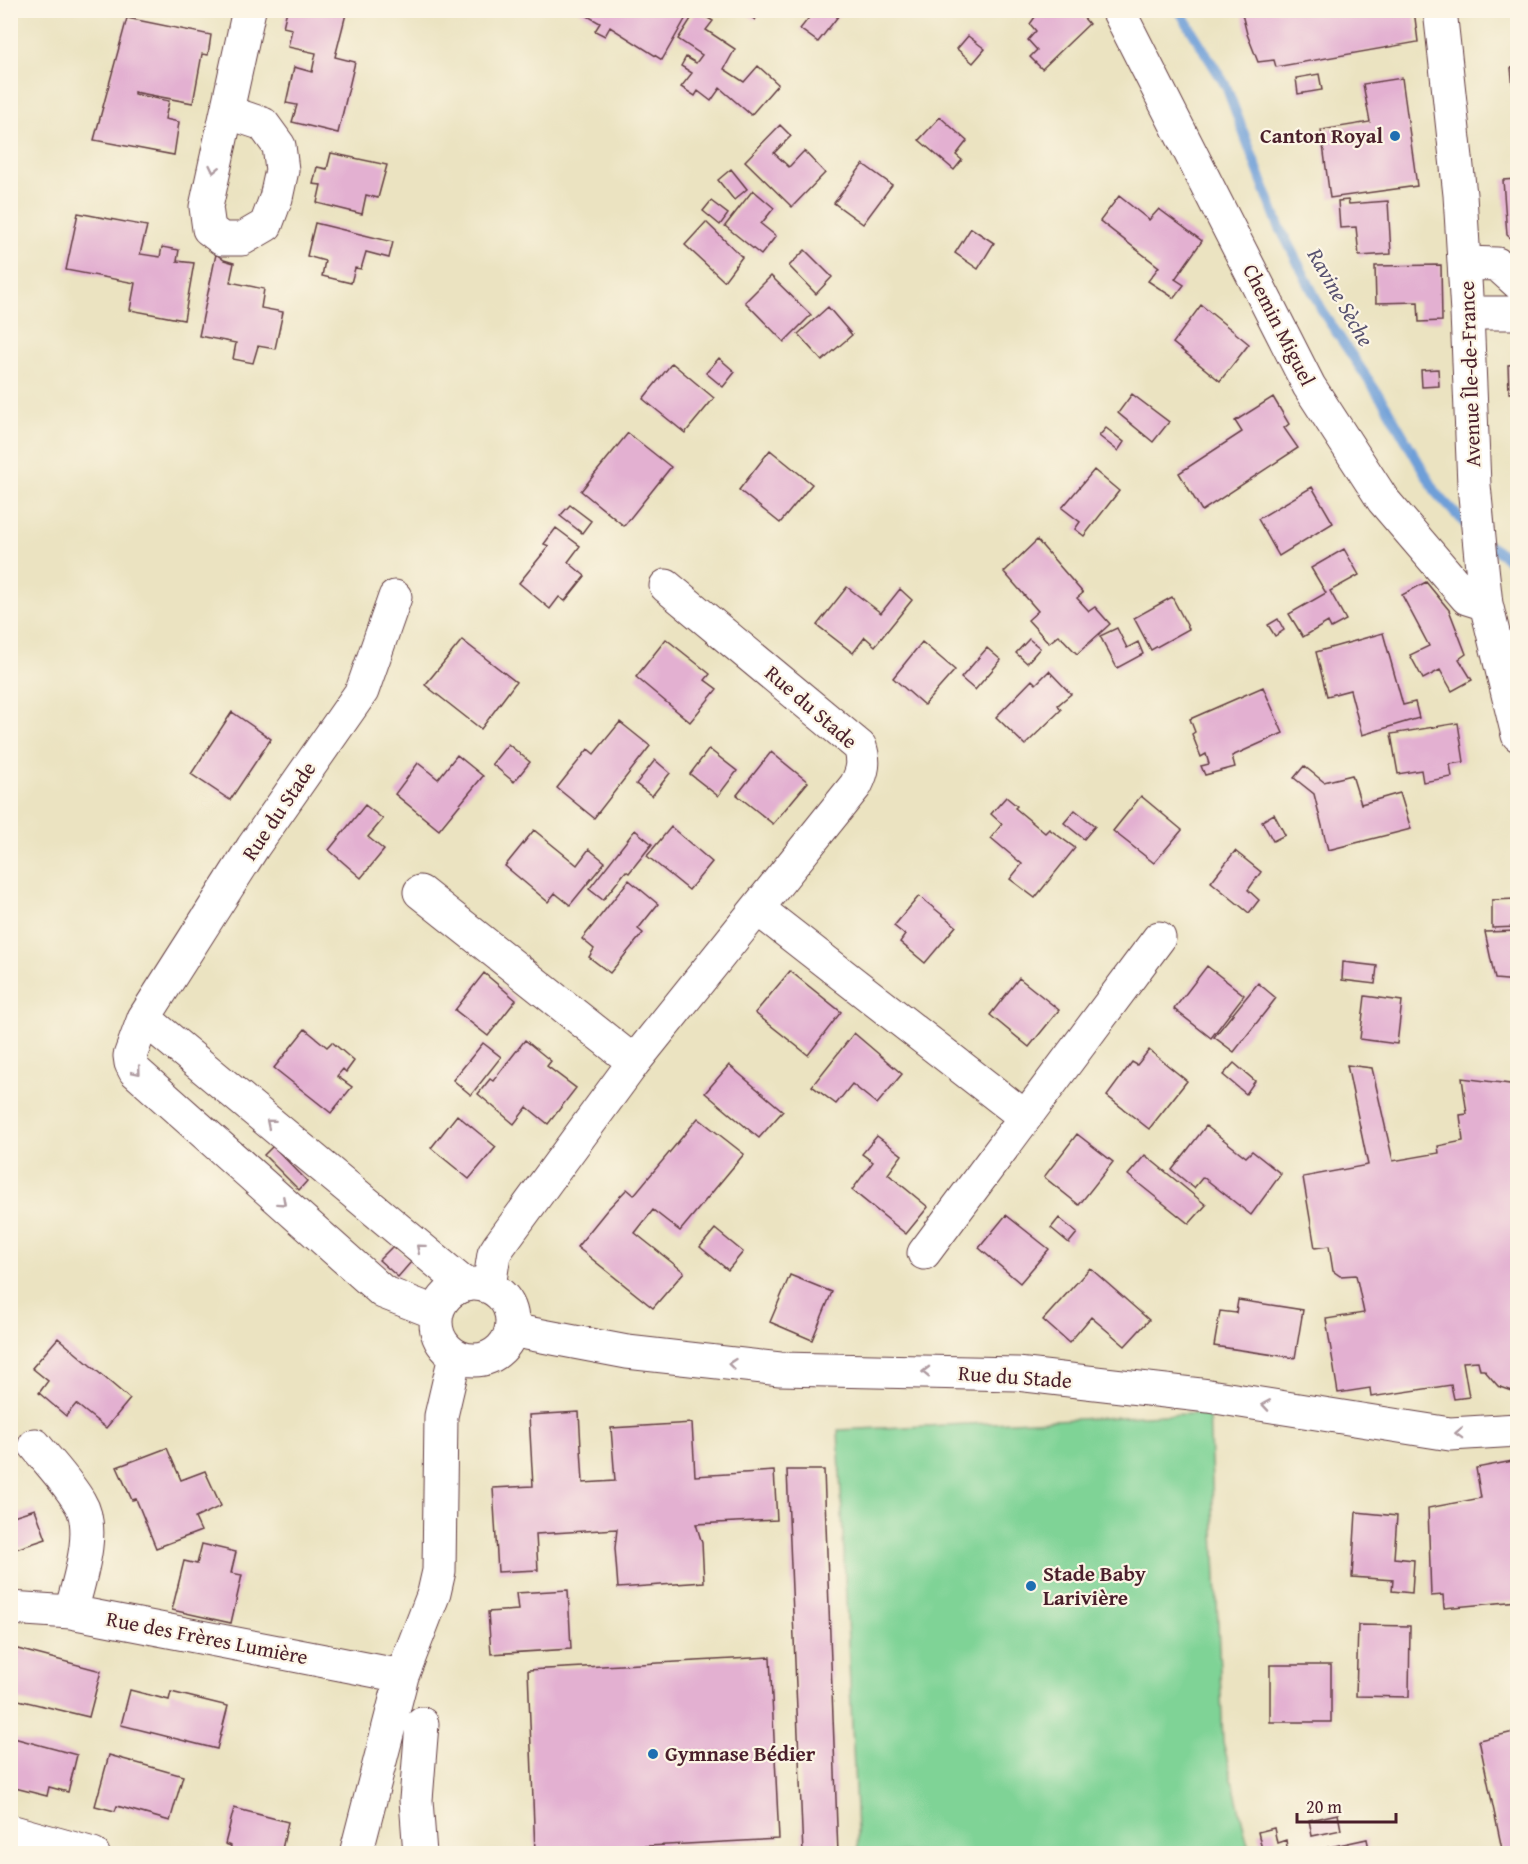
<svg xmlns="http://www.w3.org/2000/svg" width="1528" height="1864" font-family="'Gentium Book Plus',serif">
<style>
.green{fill:#7fd396;stroke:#647960;stroke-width:1.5}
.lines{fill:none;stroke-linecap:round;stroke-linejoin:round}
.stream{stroke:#6e9fd8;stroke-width:10}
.building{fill:#e3b0d1}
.minor-casing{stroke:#623c42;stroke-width:35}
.minor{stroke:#fff;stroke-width:33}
.oneway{stroke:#ae9aa0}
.poi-dot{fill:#1f6fb2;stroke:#fcf5e5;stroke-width:2}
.labels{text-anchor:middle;stroke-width:4.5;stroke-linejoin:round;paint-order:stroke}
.poi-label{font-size:21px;font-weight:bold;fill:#4a1f2b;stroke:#fcf5e5;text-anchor:start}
.street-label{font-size:21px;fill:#4a1f2b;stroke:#fcf5e5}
.water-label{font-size:22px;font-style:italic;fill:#585270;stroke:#fcf5e5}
</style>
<rect width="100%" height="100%" fill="#fcf5e5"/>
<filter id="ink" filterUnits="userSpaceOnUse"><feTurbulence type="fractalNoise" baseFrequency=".0167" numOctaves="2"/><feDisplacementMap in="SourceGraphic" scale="12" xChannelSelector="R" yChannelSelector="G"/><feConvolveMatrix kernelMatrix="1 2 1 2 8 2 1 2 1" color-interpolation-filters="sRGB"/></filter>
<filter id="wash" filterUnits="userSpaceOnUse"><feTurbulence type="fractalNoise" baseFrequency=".008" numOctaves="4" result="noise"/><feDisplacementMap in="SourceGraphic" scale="24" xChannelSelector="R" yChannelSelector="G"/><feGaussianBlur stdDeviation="1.35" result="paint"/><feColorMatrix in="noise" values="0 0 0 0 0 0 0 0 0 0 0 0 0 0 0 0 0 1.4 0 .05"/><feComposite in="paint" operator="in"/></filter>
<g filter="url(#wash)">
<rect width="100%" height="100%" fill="#ebe3c1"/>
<path class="green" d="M1209,1413L1223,1742L1250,1853H858L838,1430Z"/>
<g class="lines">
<path class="stream" d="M1179,10L1226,86L1278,224L1324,314L1386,406L1437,494L1471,530
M1486,544L1505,556L1518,571"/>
</g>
<g id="blocks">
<path class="building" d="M287,10H347L335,57L355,62L338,133L292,122L297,105L286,103L294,67L312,72L316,53L288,47L292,29L283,27Z
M577,10H682L688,14L662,60L610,27L605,36L595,31L600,23Z
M742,10H761L755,20Z
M815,10H843L818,42L800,29Z
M1040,10H1077L1089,24L1042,69L1030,57L1037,50L1028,40L1036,31L1030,24Z
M1241,10H1414L1418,42L1276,67L1274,60L1258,62L1247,34Z
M1491,10H1510V14L1492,16Z
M696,11L713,21L706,30L735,49L724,69L744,82L758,66L778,84L751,115L720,88L711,101L698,91L695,96L681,87L692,73L681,66L686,57L696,63L702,55L678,39Z
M127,18L211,35L208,55L202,54L193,103L134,92V94L169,101L165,119L179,122L174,155L94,140Z
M968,36L985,49L973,63L957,49Z
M1518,67V118H1516L1511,68Z
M1319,74L1322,90L1298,94L1296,78Z
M1402,78L1417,186L1330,198L1321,130L1370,122L1363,84Z
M940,117L967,141L956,155L962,160L954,170L919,140Z
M780,125L791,136L774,153L789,167L804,151L825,173L792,207L745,161Z
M331,153L387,165L378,198L366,195L362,214L317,203L321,185L313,184L317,167L327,169Z
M863,164L892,185L863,224L834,203Z
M731,169L747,189L734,200L718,180Z
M1518,179V245L1507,235L1503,180Z
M753,190L774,208L761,224L776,236L761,255L725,226Z
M1119,196L1149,220L1159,209L1202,241L1175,279L1184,285L1174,298L1148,281L1159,267L1100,221Z
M1348,200L1349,204L1388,201L1391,254L1359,256L1356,227L1340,228L1338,201Z
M711,201L728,214L720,225L703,211Z
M78,213L147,226L140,254L160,257L162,247L179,250L177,261L194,263L184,320L130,310L135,283L66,270Z
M706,222L742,257L724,281L685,245Z
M315,223L393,242L389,258L366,252L361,269L355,268L351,283L322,276L325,261L307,256Z
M971,228L994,243L978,269L955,253Z
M805,250L832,277L816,294L789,266Z
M216,254L224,260L234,263L230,282L264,289L261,308L283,312L275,349L258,346L253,363L233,359L236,343L199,336Z
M1441,265L1442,321L1419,322L1418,302L1376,303L1375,266Z
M771,276L811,315L784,342L745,302Z
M1201,305L1249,344L1220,381L1173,343Z
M828,307L852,335L822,361L798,334Z
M719,358L735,372L723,387L706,373Z
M672,363L714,398L685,433L643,399Z
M1518,364V393H1509L1508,365Z
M1438,369L1439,386L1422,387L1421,370Z
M1132,394L1169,422L1153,442L1118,413Z
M1518,396V420H1516L1514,397Z
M1273,397L1289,424L1284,428L1298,448L1202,511L1179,473L1242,432L1235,421Z
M1106,428L1124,442L1118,451L1099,436Z
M628,433L671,467L624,526L581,491Z
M770,450L812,484L780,523L739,490Z
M1094,470L1119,491L1084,536L1075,529L1080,522L1062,508Z
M1312,487L1333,523L1279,556L1258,519Z
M570,505L591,521L582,533L560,516Z
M556,528L580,546L568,562L585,576L565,601L559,597L550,609L519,583L549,546L544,544Z
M1037,540L1083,593L1077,598L1089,611L1095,607L1110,624L1077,654L1059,635L1049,643L1028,620L1038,611L1004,572Z
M1344,549L1359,575L1330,591L1346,620L1331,628L1328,622L1303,637L1289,614L1326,593L1311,568Z
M1426,582L1449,610L1466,654L1459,659L1472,680L1452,691L1440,670L1423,679L1410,655L1429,646L1402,595Z
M847,587L881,613L900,589L912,600L875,646L865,637L853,653L817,625Z
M1172,597L1189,629L1151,650L1134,618Z
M1278,619L1284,630L1275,636L1268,625Z
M1117,628L1127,648L1138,642L1143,654L1117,668L1100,636Z
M1383,633L1403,705L1415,702L1419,718L1362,735L1350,690L1327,696L1316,652Z
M666,639L710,674L705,680L717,689L690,722L636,677Z
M1029,639L1040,648L1027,663L1016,653Z
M462,640L516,682L481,729L425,685Z
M922,642L955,670L924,705L893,678Z
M987,648L1001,660L975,690L961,678Z
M1049,671L1071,694L1058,705L1061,710L1025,745L996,717L1032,680L1036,684Z
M1263,687L1283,733L1232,756L1235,767L1205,775L1201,766L1209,764L1206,754L1201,757L1192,734L1195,732L1190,719Z
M232,712L271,739L230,800L191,774Z
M620,722L650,746L594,818L557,788L588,749L594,754Z
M1458,723L1464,762L1450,764L1452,777L1423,782L1421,770L1398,774L1391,734Z
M508,744L530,762L514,782L492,764Z
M709,749L737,771L718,796L690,774Z
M771,752L808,782L773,824L737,795Z
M457,755L483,776L439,830L395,794L418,763L438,779Z
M655,760L670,773L652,796L636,784Z
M1304,766L1324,782L1352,775L1361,804L1400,793L1411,829L1328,850L1314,794L1294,778Z
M1141,796L1182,830L1154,863L1113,831Z
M1006,797L1017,806L1015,808L1045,833L1049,829L1075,848L1035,898L1010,879L1022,864L991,838L1002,824L991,814Z
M365,805L383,819L368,837L384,850L361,878L329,850Z
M1075,810L1095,826L1084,839L1064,823Z
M1274,814L1285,835L1273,841L1262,821Z
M671,827L712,862L689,890L647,856Z
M534,830L577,865L589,849L605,862L570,905L555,893L548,902L505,866Z
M635,830L652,844L629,873L626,871L603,900L589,889Z
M1235,851L1261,872L1248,890L1259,900L1249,913L1211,882Z
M629,880L658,904L638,929L643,933L610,973L589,957L594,949L582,939Z
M919,896L956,926L925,963L900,942L905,935L894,926Z
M1516,899L1517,927L1492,928V900Z
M1518,931V981L1495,979L1485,932Z
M1343,962L1377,966L1375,984L1342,980Z
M1207,966L1244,995L1211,1038L1174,1009Z
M790,971L841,1012L808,1055L755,1013Z
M484,973L516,1000L488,1036L455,1010Z
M1019,978L1059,1010L1029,1047L990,1015Z
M1258,983L1276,998L1234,1052L1214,1037Z
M1365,996L1402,1001L1397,1044L1360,1039Z
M305,1029L327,1047L332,1042L354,1061L346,1072L343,1069L337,1076L352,1087L331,1113L274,1068Z
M854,1033L902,1074L877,1104L852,1084L836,1104L812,1086Z
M525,1040L551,1061L547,1066L576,1088L548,1124L527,1107L514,1124L478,1094L490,1079L493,1081Z
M483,1043L501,1057L471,1095L453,1080Z
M1149,1050L1187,1081L1149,1129L1107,1096L1132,1062L1137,1065Z
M1234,1063L1255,1081L1246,1094L1223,1075Z
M729,1065L783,1111L759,1138L705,1093Z
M1347,1065L1372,1068L1393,1161L1439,1153L1438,1146L1463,1141L1460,1115L1467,1114L1462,1078L1518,1085V1393L1498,1386L1484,1370H1480L1478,1361L1463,1362L1469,1397L1454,1399L1451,1385L1371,1397L1370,1388L1338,1393L1326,1319L1364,1313L1356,1275L1340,1276L1333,1271L1329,1246L1315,1248L1303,1177L1368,1165Z
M457,1115L496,1147L469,1179L431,1148Z
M698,1118L744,1154L680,1231L653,1210L635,1233L684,1272L653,1308L577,1247L607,1210L627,1189L634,1195Z
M1206,1126L1246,1157L1252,1151L1281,1174L1251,1215L1203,1177L1194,1188L1172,1170Z
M1077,1134L1113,1162L1079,1205L1044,1177Z
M877,1136L902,1155L888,1174L928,1207L906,1234L852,1190L873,1162L862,1154Z
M273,1146L307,1181L299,1190L264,1155Z
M1145,1155L1206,1205L1189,1224L1128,1175Z
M1006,1215L1049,1249L1020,1283L979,1248Z
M1059,1218L1077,1233L1069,1243L1051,1228Z
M715,1229L743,1252L728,1270L700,1247Z
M393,1246L411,1262L398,1277L379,1260Z
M1090,1268L1149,1320L1125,1346L1091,1317L1069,1343L1043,1320Z
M790,1275L832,1292L812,1340L770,1322Z
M1238,1300L1303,1310L1295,1358L1214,1346L1220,1311L1236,1313Z
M58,1338L130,1399L106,1428L76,1404L66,1416L39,1393L48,1381L32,1368Z
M579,1412L583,1483L615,1481L611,1428L692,1423L695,1476L774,1471L777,1520L696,1524L702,1543L704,1582L618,1588L615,1548L617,1529L536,1534L538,1570L498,1572L493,1488L533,1486L529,1415Z
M167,1448L181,1480L205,1471L221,1506L195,1518L201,1531L156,1548L136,1499L132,1500L117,1467Z
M1518,1460V1601L1444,1608L1443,1595L1431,1596L1428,1508L1481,1498L1476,1468Z
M787,1470H824L838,1854H803Z
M35,1509L46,1539L10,1551V1517Z
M1356,1512L1397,1516L1394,1558L1414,1560L1412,1593L1392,1591L1393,1580L1352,1577Z
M202,1544L236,1552L231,1573L242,1575L231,1623L172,1610L184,1561L197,1564Z
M568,1590L571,1649L491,1654L488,1612L518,1610L516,1593Z
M1358,1625L1410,1626L1409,1697L1356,1696Z
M10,1647L101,1671L89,1717L10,1698Z
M770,1657L779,1839L535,1852L528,1670Z
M1270,1665H1331V1722H1270Z
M130,1690L169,1700L171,1692L228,1706L217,1749L121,1725Z
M1518,1731V1854H1503L1479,1740Z
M10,1737L77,1755L68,1792L49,1787L47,1796L11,1787L14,1776L10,1775Z
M109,1755L183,1776L170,1821L117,1806L115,1811L95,1806Z
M234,1808L288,1822L281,1854H229L231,1846L225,1844Z
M1338,1814L1341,1830L1312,1836L1309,1820Z
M1274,1828L1277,1843L1286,1840L1288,1854H1263L1258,1832Z
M1367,1839L1370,1854H1312L1311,1851Z"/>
</g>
</g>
<g filter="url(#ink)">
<use href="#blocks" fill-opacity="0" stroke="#623c42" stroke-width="1.5"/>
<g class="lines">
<g class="minor-casing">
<path id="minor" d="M1118,10L1309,386L1383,500L1467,598L1486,604
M1440,10L1460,195L1467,313L1474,485L1481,558L1486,604L1518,735
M227,112L263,124L279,146L282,170L276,198L266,225L242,239H222L209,229L206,207L249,10
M1465,263L1497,264L1518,283
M1467,313H1518
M395,597L362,691L253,847L144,1018L130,1056L131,1063L135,1071L383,1292L437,1313
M420,892L634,1062
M758,909L1025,1117
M144,1018L465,1285
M924,1253L1159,938
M436 1322a38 38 0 1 1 76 0a38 38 0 1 1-76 0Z
M489,1287L494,1254L499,1246L634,1062L856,785C863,771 865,762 860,747L666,586
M511,1330L627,1352L780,1369L1017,1374L1209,1396L1450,1434L1518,1430
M35,1445C50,1464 68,1482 80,1503C97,1530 78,1583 71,1612
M10,1608L71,1612L402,1676
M10,1831L93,1854
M356,1854L402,1676L434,1593L439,1571L441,1416L455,1356
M420,1854L416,1800L422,1724"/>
</g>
<use href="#minor" class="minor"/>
</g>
<defs><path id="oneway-chevron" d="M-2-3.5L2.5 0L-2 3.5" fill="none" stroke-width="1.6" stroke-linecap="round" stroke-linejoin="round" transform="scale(1.5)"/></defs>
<g class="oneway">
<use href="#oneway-chevron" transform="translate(214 169) rotate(102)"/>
<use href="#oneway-chevron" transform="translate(137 1071) rotate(50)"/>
<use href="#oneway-chevron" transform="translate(270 1123) rotate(-140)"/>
<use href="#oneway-chevron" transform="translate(282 1202) rotate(42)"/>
<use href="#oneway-chevron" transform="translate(420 1248) rotate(-140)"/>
<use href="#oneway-chevron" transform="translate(732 1364) rotate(-174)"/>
<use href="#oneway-chevron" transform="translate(926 1372) rotate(-179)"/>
<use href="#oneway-chevron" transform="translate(1266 1405) rotate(-171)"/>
<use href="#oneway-chevron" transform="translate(1459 1433) rotate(178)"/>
</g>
</g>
<g class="poi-dot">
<circle cx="1395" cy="136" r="6"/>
<circle cx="1031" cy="1586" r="6"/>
<circle cx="653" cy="1754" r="6"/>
</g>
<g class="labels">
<g class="poi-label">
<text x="1383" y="143" text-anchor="end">Canton Royal</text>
<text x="1043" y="1581">Stade Baby<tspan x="1043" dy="24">Larivière</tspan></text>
<text x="665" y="1761">Gymnase Bédier</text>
</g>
<g class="street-label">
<text transform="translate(1279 325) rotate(63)" y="7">Chemin Miguel</text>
<text transform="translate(1470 374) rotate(-92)" y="7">Avenue Île-de-France</text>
<text transform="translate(811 707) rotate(41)" y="7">Rue du Stade</text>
<text transform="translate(279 811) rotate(-56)" y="7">Rue du Stade</text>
<text transform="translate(1015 1377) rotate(4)" y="7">Rue du Stade</text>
<text transform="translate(207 1638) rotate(11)" y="7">Rue des Frères Lumière</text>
</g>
<g class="water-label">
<text transform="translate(1341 297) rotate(60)" y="8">Ravine Sèche</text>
</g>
</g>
<rect width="1528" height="1864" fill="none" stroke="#fcf5e5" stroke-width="36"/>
<path d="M1297 1813v9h99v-9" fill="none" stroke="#4a1f2b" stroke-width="3"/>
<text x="1306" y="1813" font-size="18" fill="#4a1f2b" stroke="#fcf5e5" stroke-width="4.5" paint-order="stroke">20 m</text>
</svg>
